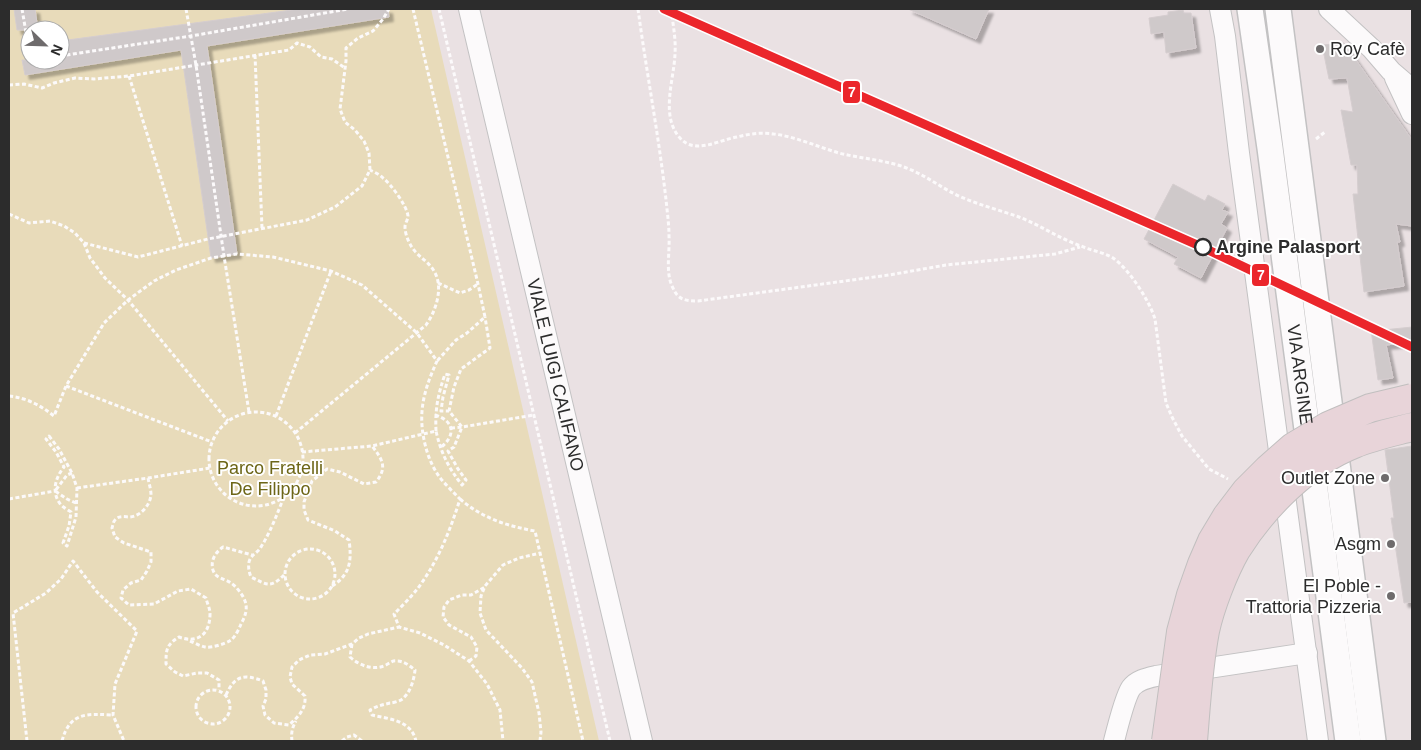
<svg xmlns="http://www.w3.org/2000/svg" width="1421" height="750" font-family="Helvetica,sans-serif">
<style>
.green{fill:#e8dbba;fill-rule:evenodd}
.building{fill:#cfc9ca;stroke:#d5cdcf;filter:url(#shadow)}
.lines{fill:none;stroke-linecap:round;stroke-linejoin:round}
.minor-casing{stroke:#c3c2c3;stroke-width:22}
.tertiary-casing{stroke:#c3c2c3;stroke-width:28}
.path{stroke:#fcfafb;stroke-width:3;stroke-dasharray:4 2.5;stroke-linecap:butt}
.minor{stroke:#fcfafb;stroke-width:20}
.tertiary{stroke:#fcfafb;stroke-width:25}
.trunk-bridge-casing{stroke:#c1bfbf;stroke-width:30;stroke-linecap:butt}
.trunk-bridge{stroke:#e8d4d9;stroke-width:28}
.rail-1-casing{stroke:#fff;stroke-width:12}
.rail-1{stroke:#eb262b;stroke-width:9}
.poi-dot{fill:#6e6b6c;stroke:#fff;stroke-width:2}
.stop-dot{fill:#fff;stroke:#2c2c2c;stroke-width:2.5}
.labels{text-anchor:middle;stroke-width:4;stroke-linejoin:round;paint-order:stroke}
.poi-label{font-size:18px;fill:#2c2c2c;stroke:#fff;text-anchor:end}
.stop-label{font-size:18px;font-weight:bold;fill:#2c2c2c;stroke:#fff;text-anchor:start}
.street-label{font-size:18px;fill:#2c2c2c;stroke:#fff}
.park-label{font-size:18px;fill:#6d6617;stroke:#fff}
.line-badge{stroke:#fff;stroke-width:2}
.badge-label{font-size:14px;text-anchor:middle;font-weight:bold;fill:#fff}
</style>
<defs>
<filter id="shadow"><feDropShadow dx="4.5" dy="4.5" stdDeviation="1" flood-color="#0004"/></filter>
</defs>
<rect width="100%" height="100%" fill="#eae1e3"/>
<path class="green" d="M9,9H431L599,741H9ZM30,30H60V60H30Z"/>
<path class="building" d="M14,9H35L38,30H17Z
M299,9H388L389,17L207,46L237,254L211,258L181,50L25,75L22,60H60V41Z
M908,9H989L976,39Z
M1183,10L1184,13H1191L1196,48L1166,53L1164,32L1151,34L1149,18L1168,15V12Z
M1344,43L1412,140V226L1396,224L1400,242H1397L1404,286L1364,292L1353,194H1358L1357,165H1351L1341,110L1353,112L1347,78L1329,79L1322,45Z
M1173,184L1205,201L1208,195L1225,204L1222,210L1228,212L1221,224L1227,228L1201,278L1174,264L1178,257L1144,239Z
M1412,327V342L1386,345L1393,378L1378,380L1371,330L1383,328V330Z
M1412,446V602L1404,603L1391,518H1394L1385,450Z"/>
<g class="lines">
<g class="minor-casing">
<g id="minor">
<path id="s1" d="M469,9L642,741"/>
<path d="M1220,9L1225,36L1239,153L1318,741"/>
<path d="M1329,9L1372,49L1391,71L1412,89"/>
<path d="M1395,78L1412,114"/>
<path d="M1114,741C1117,729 1125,697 1131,688C1137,680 1147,678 1156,676L1307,653"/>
</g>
</g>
<g class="tertiary-casing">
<g id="tertiary">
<path id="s2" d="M1250,9L1270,148L1348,741"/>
<path d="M1278,9L1373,741"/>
</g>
</g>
<path class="path" d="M22,9L30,56
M186,9L196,65L224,256L249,412
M413,9L478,284L485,317L467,333L456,340L437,361
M439,9L610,741
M638,9C647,76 660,142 667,209C668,218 669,227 669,236C670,253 665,273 673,288C678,300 686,301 698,301L889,275L946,265L1055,254L1080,247
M671,9C673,24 676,39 675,54C674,80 660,116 680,138C695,155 719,140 737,137C749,134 762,132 774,134C797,137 818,147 839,153C862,159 888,160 909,169C929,177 945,191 966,199C983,206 1002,211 1019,217C1040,225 1060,239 1081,246C1092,251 1103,252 1113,258C1129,269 1149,300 1155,319L1166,403L1172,417L1182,436L1209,469L1228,479
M255,55L262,228
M60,56L191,36L348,9
M129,76L182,246
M9,85L24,84L42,88L54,83L75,78L94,79L129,76L289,50L297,43L310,47L321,57L332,59L345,68
M1316,139L1325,132
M9,214L29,223L50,221L64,226L75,233L84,243L90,258L105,278L128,300L228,421
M84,243L138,257L208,239L307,220L335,207L362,186L370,170L369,153L364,141L355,130L345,122L340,109L346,61V48L358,38L373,31L383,19L389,9
M438,283L460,293L469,290L478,284
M66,386L212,442
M9,396C27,398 40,405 54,416L66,386L104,323L128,300L154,281L176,270L211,258L237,254L273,257L331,271L362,285L417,333L437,361C423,392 417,415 426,448C429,459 434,470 441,479C447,486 454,493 460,499C450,531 438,561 418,588C411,597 402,606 394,614L399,627L420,633L444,645L469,661L487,684L500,710L503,741
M209 459a47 47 0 1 1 94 0a47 47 0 1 1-94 0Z
M435,415C455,421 456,436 440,448
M276,416L331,271
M451,428L462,427L534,415
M436,431C435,408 438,395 445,374L449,375L443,397L441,411H449
M295,433L426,325C436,311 444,287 434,271C427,259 416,257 409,242C407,238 405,232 405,227C405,223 408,220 408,216C407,206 391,184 383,178C379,174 374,172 370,170
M49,436L59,449L72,473L77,488L76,517L67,546L63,543L69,526L71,512C68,510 64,508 61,505C51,493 55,478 64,467L56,452L46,439Z
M302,452L372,446L436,431C441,453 448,467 462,485L466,480L458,469L448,451L454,447L462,427L449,411L454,387L461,369L490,348L485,317
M72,473L67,475L55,491L67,499L76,503
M148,478C149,484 151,489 151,495C150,505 141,516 130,517C125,517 119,515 115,520C113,522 113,525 112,528L115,537L124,543L151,552V562L147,571L141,580L131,583L123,590L121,598L129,605L154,604L178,591L191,589L206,598C207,603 210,608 210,614C210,634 198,644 179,637C166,645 166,650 166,664L175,672L183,676L197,673H207L219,680V690
M77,488L148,478L210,468
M284,497C277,514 271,531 261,547C258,553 251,554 249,562C248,567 249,572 251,577C268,585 270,589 285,574
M9,499L55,491
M460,499C482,518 507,526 535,531L583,741
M285 574a25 25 0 1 1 50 0a25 25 0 1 1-50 0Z
M332,586C350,575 352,561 349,540L335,531L308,520L304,510V502L312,481L327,469L340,472L364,484L376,482C388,467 382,459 372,446
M190,641C195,643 200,646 205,647C212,648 225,644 231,640C235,637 239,629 241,624C245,617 248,609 245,601C243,595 236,586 231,583C224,578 216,579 213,570C210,560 216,552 223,547L252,555
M352,644L350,657C360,666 374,671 386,665C390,663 393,660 397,661C404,661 410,666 415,670C414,680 410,694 401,700C399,701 393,703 390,703C382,705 377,706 370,710L372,715C389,719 411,720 416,741
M469,661L476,656L477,647L471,637L449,625L443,617L444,607L449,600L462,595H471L485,587
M196 707a17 17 0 1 1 34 0a17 17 0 1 1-34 0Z
M226,695C235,675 244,674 263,681L266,690V699L263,706L265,715L274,723L289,725C299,716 306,709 305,696L292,684L290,677L292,667L299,660L310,655L325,654L352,644L359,638L368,634L399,627
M27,741L13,613L46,593L61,579L73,561L97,592L137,631L115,684L113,715L124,741
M62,741C70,711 88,714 113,715
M292,741C291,733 292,728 296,721
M342,741L347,737L354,735L362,741
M540,741L541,732L539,713L532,682L522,668L486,630L480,613L481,596L485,586L503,565L519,558L540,553"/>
<use href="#minor" class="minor"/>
<use href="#tertiary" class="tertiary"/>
<g class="trunk-bridge-casing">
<path id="trunk-bridge" d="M1166,741L1181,632L1191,595L1202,564L1212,541L1227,516L1246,491L1268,469L1293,447L1328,426L1370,408L1412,398
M1193,741C1196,705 1198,668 1205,631C1210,607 1224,571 1236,550C1263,507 1306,463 1354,444C1373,436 1393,432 1412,427"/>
</g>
<use href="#trunk-bridge" class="trunk-bridge"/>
<g class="rail-1-casing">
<path id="rail-1" d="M664,9L1202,247L1412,347"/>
</g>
<use href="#rail-1" class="rail-1"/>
</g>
<g class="poi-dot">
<circle cx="1320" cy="49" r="5"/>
<circle cx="1385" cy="478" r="5"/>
<circle cx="1391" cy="544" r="5"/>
<circle cx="1391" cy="596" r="5"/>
</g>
<circle class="stop-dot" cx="1203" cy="247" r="8"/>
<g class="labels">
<g class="poi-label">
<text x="1330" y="55" text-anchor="start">Roy Cafè</text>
<text x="1375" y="484">Outlet Zone</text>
<text x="1381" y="550">Asgm</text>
<text x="1381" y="592">El Poble -<tspan x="1381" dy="21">Trattoria Pizzeria</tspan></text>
</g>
<g class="stop-label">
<text x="1216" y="253">Argine Palasport</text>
</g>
<g class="street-label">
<text dy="6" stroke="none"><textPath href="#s1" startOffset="376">VIALE LUIGI CALIFANO</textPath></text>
<text dy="6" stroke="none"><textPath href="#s2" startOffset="369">VIA ARGINE</textPath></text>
</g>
<g class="park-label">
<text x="270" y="474">Parco Fratelli<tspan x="270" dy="21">De Filippo</tspan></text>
</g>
</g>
<g class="line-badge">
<rect x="842" y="80" width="19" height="24" rx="5" fill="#eb262b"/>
<rect x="1251" y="263" width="19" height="24" rx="5" fill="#eb262b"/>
</g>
<g class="badge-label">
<text x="852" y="97">7</text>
<text x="1261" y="280">7</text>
</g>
<rect width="1421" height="750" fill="none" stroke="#2c2c2c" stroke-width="20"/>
<g transform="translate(45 45) rotate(113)"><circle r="24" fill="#ffffff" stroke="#ababab"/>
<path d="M0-4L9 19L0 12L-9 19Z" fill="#6e6b6c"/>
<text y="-8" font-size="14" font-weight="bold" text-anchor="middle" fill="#2c2c2c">N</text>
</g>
</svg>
